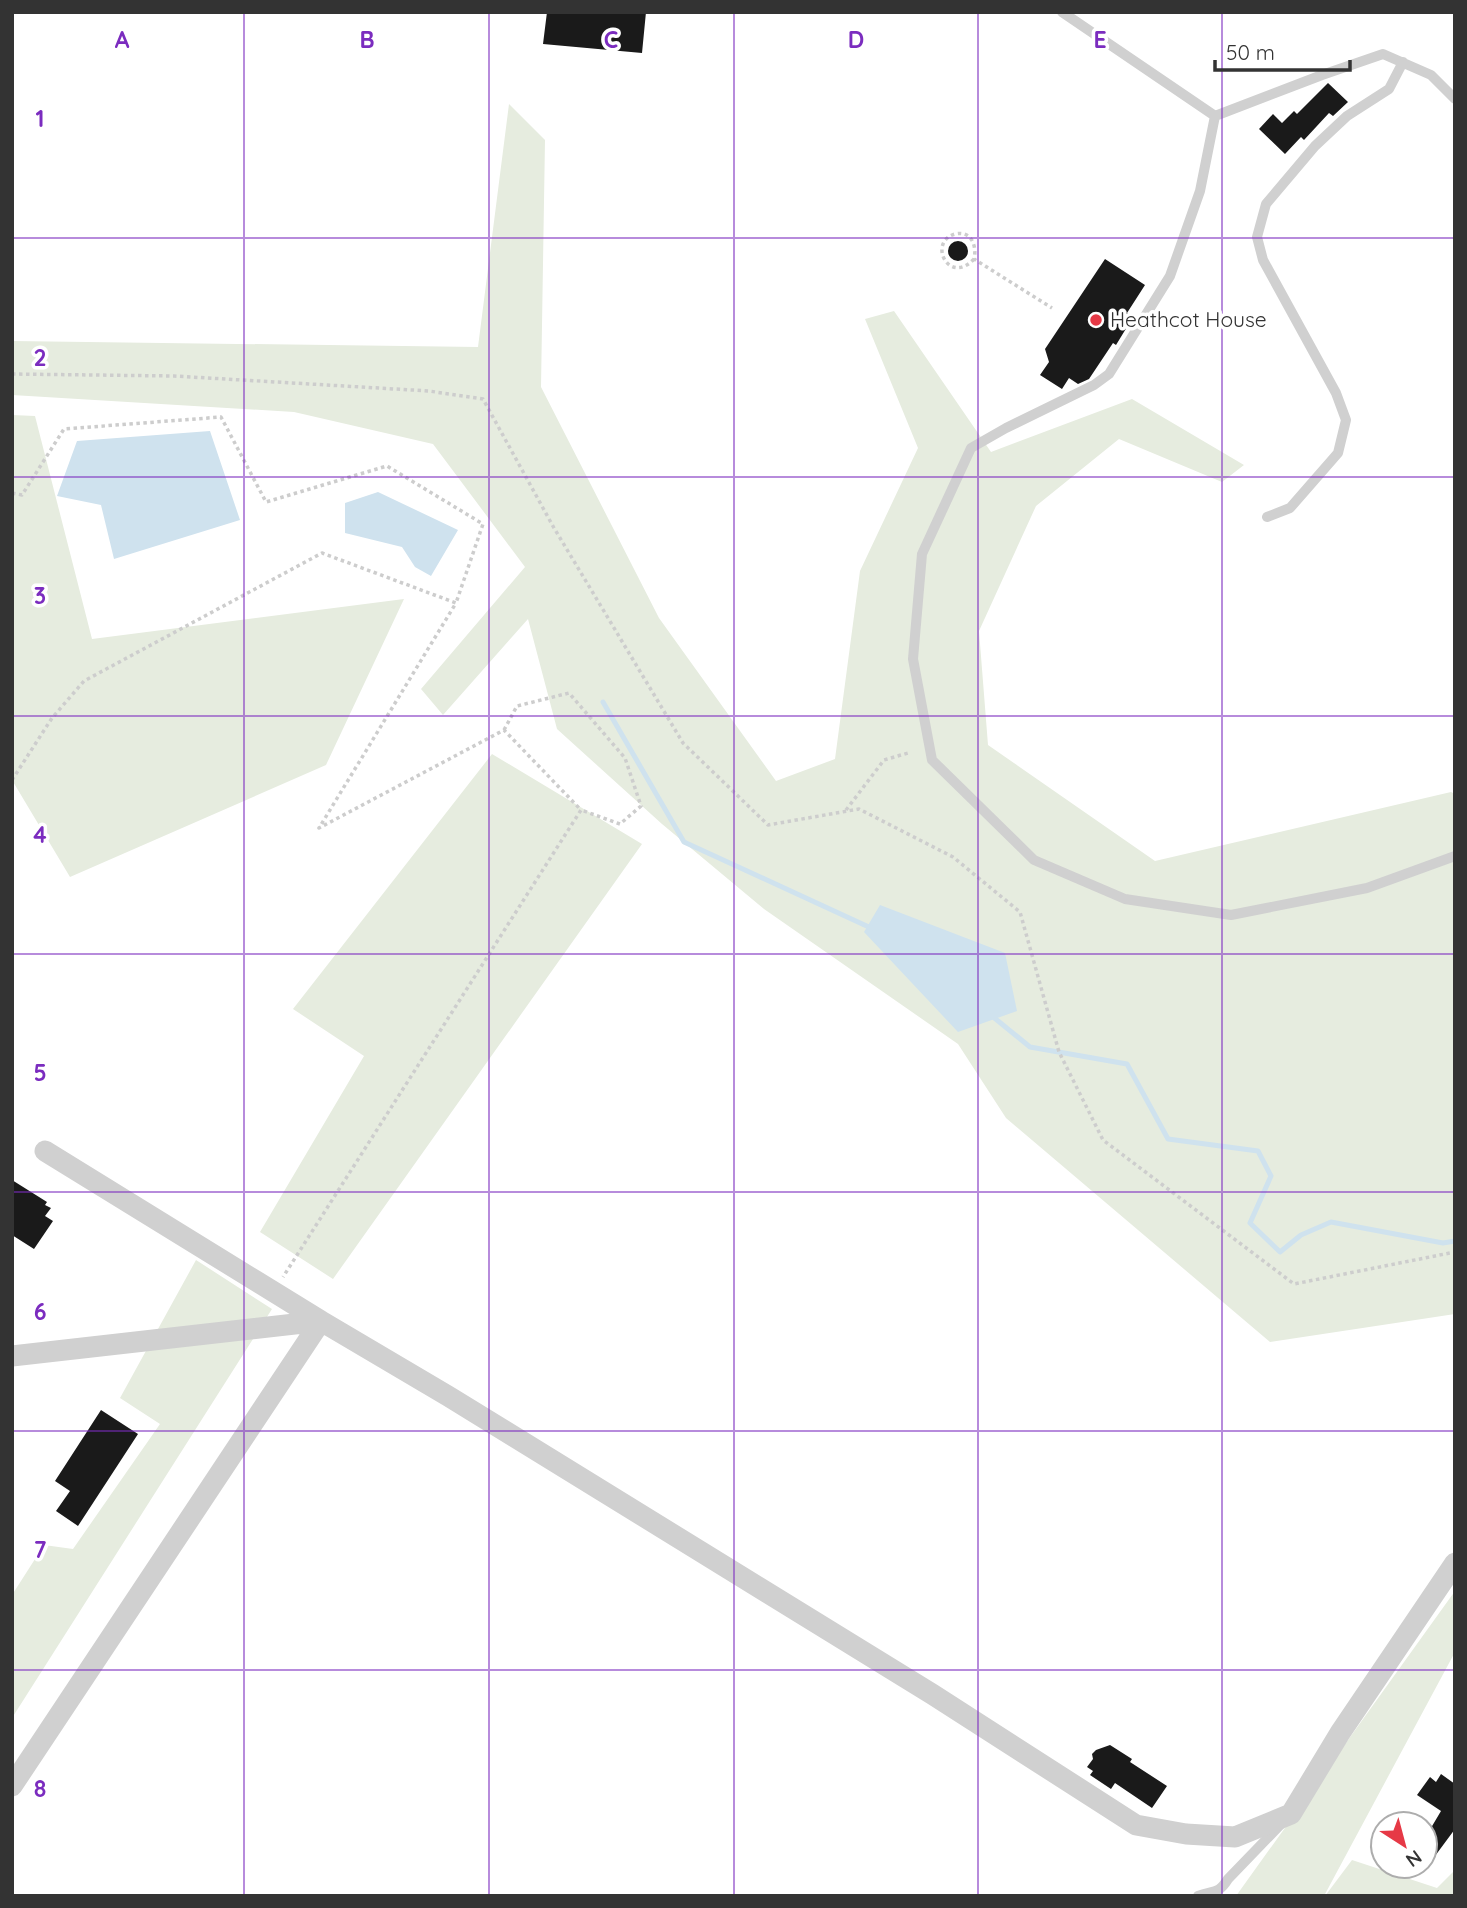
<svg xmlns="http://www.w3.org/2000/svg" width="1467" height="1908" font-family="Quicksand,sans-serif">
<style>
.green{fill:#e6ecdf}
.water{fill:#cfe2ee}
.lines{fill:none;stroke-linecap:round;stroke-linejoin:round}
.stream{stroke:#cfe2ee;stroke-width:5}
.building{fill:#1a1a1a}
.path{stroke:#cdcdcd;stroke-width:3.5;stroke-dasharray:3.5 3.5;stroke-linecap:butt}
.lane{stroke:#d0d0d0;stroke-width:10}
.street{stroke:#d0d0d0;stroke-width:21}
.grid{fill:none;stroke:#7b2cbf;stroke-width:2;stroke-opacity:0.55}
.poi-dot{fill:#e63946;stroke:#fff;stroke-width:2.5}
.labels{text-anchor:middle;stroke-width:7;stroke-linejoin:round;paint-order:stroke}
.poi-label{font-size:21px;fill:#333;stroke:#fff;text-anchor:start}
.grid-label{font-size:23px;text-anchor:middle;font-weight:bold;fill:#7b2cbf;stroke:#fff;stroke-width:7;stroke-linejoin:round;paint-order:stroke}
</style>
<rect width="100%" height="100%" fill="#fff"/>
<path class="green" d="M509,104L545,140L541,387L659,618L776,781L835,759L860,571L918,448L865,319L894,311L991,452L1132,399L1244,465L1222,482L1119,439L1036,506L979,631L988,745L1155,861L1451,792L1455,794V1314L1270,1342L1006,1118L958,1044L764,909L662,824L557,729L528,619L443,715L421,689L525,567L433,444L294,412L12,395V341L478,347Z
M12,415L35,416L92,639L404,599L326,765L70,877L12,780Z
M492,754L642,844L333,1279L260,1232L364,1056L293,1009Z
M196,1260L272,1309L12,1718V1595L44,1545L73,1549L160,1424L120,1398Z
M1455,1591V1652L1324,1896H1236Z
M1352,1860L1437,1888L1455,1870V1896H1325Z"/>
<path class="water" d="M210,431L240,520L114,559L101,505L57,496L77,441Z
M378,492L458,530L431,576L415,567L402,547L345,533V503Z
M880,905L1005,953L1017,1011L958,1032L864,932Z"/>
<g class="lines">
<path class="stream" d="M603,702L684,842L871,928
M992,1016L1030,1047L1127,1064L1168,1139L1258,1151L1271,1176L1250,1223L1280,1252L1301,1235L1331,1222L1443,1243L1455,1241"/>
</g>
<path class="building" d="M547,12H646L642,53L543,44Z
M1328,83L1348,102L1333,116L1329,113L1304,140L1301,137L1285,154L1259,129L1273,114L1282,123L1294,111L1297,114Z
M948 251a10 10 0 1 1 20 0a10 10 0 1 1-20 0Z
M1105,259L1145,285L1127,313L1130,315L1124,325L1127,327L1116,345L1113,343L1089,379L1078,384L1069,378L1062,389L1040,375L1049,362L1045,349Z
M12,1180L47,1202L45,1205L51,1208L45,1216L53,1221L34,1249L12,1235Z
M101,1410L138,1434L78,1526L56,1511L70,1491L55,1481Z
M1110,1745L1132,1759L1130,1762L1167,1786L1152,1808L1115,1783L1111,1789L1090,1775L1093,1771L1087,1767L1093,1759L1092,1754L1096,1750Z
M1441,1774L1455,1784V1829L1435,1856L1425,1849V1838L1441,1811L1417,1795L1430,1777L1436,1782Z"/>
<g class="lines">
<path class="path" d="M974,259C949,286 927,242 955,234C972,230 977,247 974,259L1052,308
M12,374L174,376L429,391L483,399L554,528L683,743L768,825L859,809L953,857L1020,912L1059,1052L1103,1140L1294,1284L1455,1252
M12,493L22,495L64,429L221,417L266,502L387,466L483,524L456,603
M504,730L517,706L569,693L625,758L641,806L620,824L581,810
M12,780L52,718L84,681L322,553L456,603L319,828L504,730L581,810L283,1277
M846,810L884,760L908,753"/>
<path class="lane" d="M1062,12L1215,116
M1455,99L1431,75L1383,54L1322,75L1215,116L1200,191L1170,276L1109,374L1094,385L1006,428L971,448L922,554L913,659L932,760L1034,860L1125,899L1231,915L1367,888L1455,856
M1267,517L1290,508L1338,453L1346,420L1336,393L1263,260L1257,237L1266,204L1315,146L1347,116L1389,89L1403,62
M1198,1896C1213,1890 1218,1895 1228,1879L1282,1823"/>
<path class="street" d="M45,1151L321,1321
M12,1356L321,1321
M12,1786L321,1321L448,1396L932,1694L1136,1825L1186,1834L1235,1837L1291,1814L1340,1733L1455,1563"/>
</g>
<path class="grid" d="M244,12V1896M489,12V1896M734,12V1896M978,12V1896M1222,12V1896M12,238H1455M12,477H1455M12,716H1455M12,954H1455M12,1192H1455M12,1431H1455M12,1670H1455"/>
<circle class="poi-dot" cx="1096" cy="320" r="7"/>
<g class="labels">
<g class="poi-label">
<text x="1110" y="327">Heathcot House</text>
</g>
</g>
<g class="grid-label">
<text x="122" y="48">A</text>
<text x="367" y="48">B</text>
<text x="611" y="48">C</text>
<text x="856" y="48">D</text>
<text x="1100" y="48">E</text>
<text x="40" y="127">1</text>
<text x="40" y="366">2</text>
<text x="40" y="604">3</text>
<text x="40" y="843">4</text>
<text x="40" y="1081">5</text>
<text x="40" y="1320">6</text>
<text x="40" y="1558">7</text>
<text x="40" y="1797">8</text>
</g>
<rect width="1467" height="1908" fill="none" stroke="#333333" stroke-width="28"/>
<g transform="translate(1404 1845) rotate(144)"><circle r="33" fill="#ffffff" stroke="#adadad" stroke-width="2"/>
<path d="M0-5L12 26L0 18L-12 26Z" fill="#e63946"/>
<text y="-10" font-size="19" font-weight="bold" text-anchor="middle" fill="#333333">N</text>
</g>
<path d="M1215 60v10h135v-10" fill="none" stroke="#333333" stroke-width="3.5"/>
<text x="1226" y="60" font-size="21" fill="#333333" stroke="#ffffff" stroke-width="5" paint-order="stroke">50 m</text>
</svg>
